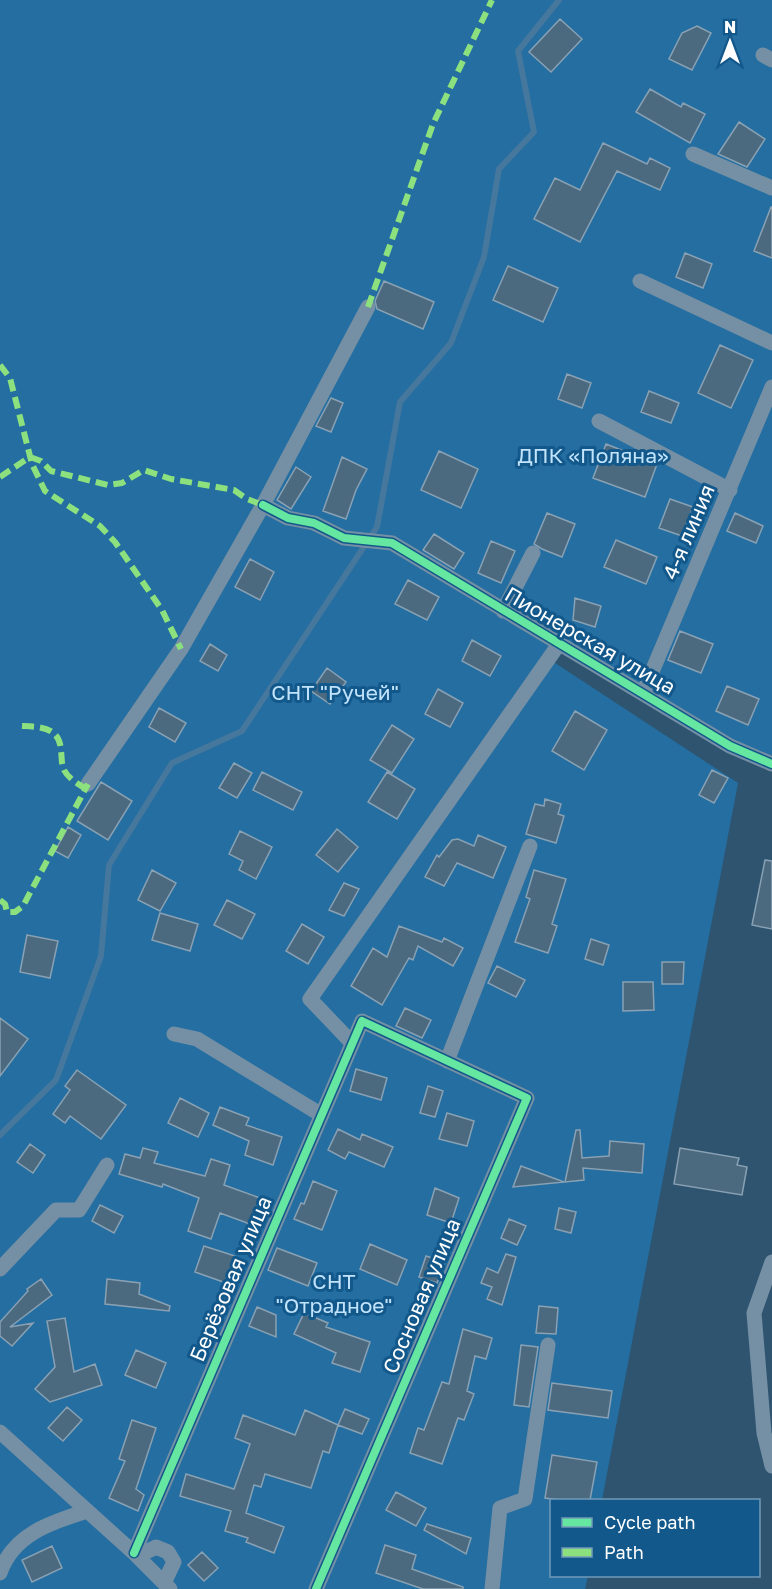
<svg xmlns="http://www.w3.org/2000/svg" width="772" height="1589" font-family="'Golos Text',sans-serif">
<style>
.green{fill:#246ea1}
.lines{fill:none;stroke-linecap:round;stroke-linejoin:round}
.stream{stroke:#46779d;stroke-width:6}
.building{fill:#4b6a80;stroke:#89a1b3;stroke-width:1.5}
.street{stroke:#7590a5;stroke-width:15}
.quiet{stroke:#8de07e;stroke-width:6;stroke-dasharray:12 6;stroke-linecap:butt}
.cycleway-casing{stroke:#13588b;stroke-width:11}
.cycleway{stroke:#66e7a1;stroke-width:8}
.labels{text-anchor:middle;stroke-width:6;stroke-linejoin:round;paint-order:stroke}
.park-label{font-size:21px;fill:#c1e4fc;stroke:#13588b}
.street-label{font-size:21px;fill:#fff;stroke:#13588b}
</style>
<rect width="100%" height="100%" fill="#2e5470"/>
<path class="green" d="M0,0H772V764L558,644L549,659L738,783L602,1500H552V1576H588L585,1589H0Z"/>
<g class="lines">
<path class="stream" d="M0,1135L56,1080L101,956L109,865L172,763L242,731L377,527L400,402L451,343L484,257L499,169L534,132L518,51L559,0"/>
</g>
<path class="building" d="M560,19L582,39L551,72L529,52Z
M697,26L711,33L692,70L669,59L682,33Z
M650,89L681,107L683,103L705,114L690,143L636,112Z
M739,122L765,139L747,167L718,154Z
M603,143L647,164L650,158L670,168L660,190L617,171L580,242L534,219L555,178L580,190Z
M771,207H772V258L754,251Z
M685,253L712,264L703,288L676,277Z
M508,266L558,288L543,322L493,300Z
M384,281L434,302L423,329L377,309L375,301Z
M720,345L753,360L731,408L698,393Z
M567,374L591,383L582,408L558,399Z
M649,391L679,403L671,423L641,412Z
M331,398L343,403L331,432L316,426Z
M606,444L657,464L645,497L593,478Z
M439,451L478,469L461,508L421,490Z
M342,457L367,469L356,490L346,519L323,511Z
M296,467L311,477L291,509L277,500Z
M670,499L693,507L682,536L659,528Z
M547,513L575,524L562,557L542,549L534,544Z
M735,513L763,526L756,543L727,531Z
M434,534L464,553L454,569L423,550Z
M616,540L657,557L646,584L604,567Z
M491,541L515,551L501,583L478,573Z
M250,559L274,572L260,600L235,587Z
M408,580L439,597L427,620L395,604Z
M575,598L601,606L595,627L573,620Z
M680,631L713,644L701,673L668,660Z
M472,640L501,656L490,676L462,661Z
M210,644L227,655L218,671L200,661Z
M327,668L346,682L330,704L311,691Z
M727,686L759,699L748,725L716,711Z
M438,689L463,703L450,727L425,714Z
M159,708L186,723L175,742L149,727Z
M575,711L607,730L584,770L552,751Z
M392,725L414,739L392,773L370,760Z
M234,763L252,773L237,798L219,788Z
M712,770L728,778L714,803L699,795Z
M262,772L302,792L293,810L253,790Z
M387,772L415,789L397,819L368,802Z
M101,782L132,801L108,840L77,821Z
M545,799L561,804L558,814L564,816L556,843L526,834L535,804L544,806Z
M68,827L81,835L68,858L55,851Z
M337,829L358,847L338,872L316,855Z
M240,831L272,847L256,879L239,870L243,861L229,854Z
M478,835L506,847L493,878L457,863L444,886L425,877L437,855L439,857L452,840L458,839L474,846Z
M765,860L772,861V929L752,925Z
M152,870L176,883L160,911L138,900Z
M534,870L566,879L552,924L557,926L548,953L515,942L530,899L526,897Z
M344,883L359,889L344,916L329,910Z
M227,900L255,914L242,939L214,925Z
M160,913L198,924L190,951L152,940Z
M302,924L324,937L308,964L286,951Z
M399,926L442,942L444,938L463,948L453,966L418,946L413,960L409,958L382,1005L351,986L373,948L387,957Z
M27,935L58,941L50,978L20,972Z
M591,939L609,945L603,965L585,959Z
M662,962H684L683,984H662Z
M497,966L525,980L516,997L488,983Z
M623,982H653L654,1010L623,1011Z
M405,1008L431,1020L422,1038L396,1026Z
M0,1018L28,1039L0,1076Z
M356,1069L387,1078L381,1100L350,1091Z
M77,1070L126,1105L101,1139L70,1116L65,1123L53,1114L70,1090L65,1086Z
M428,1086L443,1091L435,1117L420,1113Z
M180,1098L209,1113L198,1137L168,1123Z
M220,1107L249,1118L246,1125L282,1137L273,1165L245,1155L249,1141L213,1125Z
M447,1113L474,1121L467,1146L439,1139Z
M338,1129L360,1140L362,1134L393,1147L384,1167L349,1152L345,1159L328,1150Z
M576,1130H580L582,1158L609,1156L610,1141L644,1144L642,1173L583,1168L584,1180L565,1182Z
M30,1144L45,1155L33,1173L17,1162Z
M143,1148L158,1152L154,1163L205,1176L211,1159L230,1165L224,1185L260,1198L250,1224L220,1213L211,1239L188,1231L199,1198L163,1184L162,1187L119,1174L125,1154L140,1158Z
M680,1148L739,1158L737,1165L747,1167L742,1195L674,1184Z
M521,1166L564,1182L513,1187Z
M313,1181L337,1191L322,1230L294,1219L301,1203L304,1204Z
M435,1188L459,1198L451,1223L427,1215Z
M100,1205L123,1216L114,1233L92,1221Z
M559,1208L576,1212L571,1233L555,1229Z
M509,1219L526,1226L517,1245L501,1238Z
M370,1244L407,1260L397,1285L360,1269Z
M204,1246L235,1256L226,1283L195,1272Z
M277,1248L317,1263L308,1286L268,1270Z
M506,1254L516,1257L502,1305L487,1299L492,1287L481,1283L487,1268L498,1273Z
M426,1256L445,1262L437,1283L419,1277Z
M41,1279L52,1295L10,1327L33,1323L12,1346L0,1336V1322L28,1291L27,1289Z
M107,1279L140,1283L139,1294L170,1306L169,1311L105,1304Z
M539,1306L558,1308L556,1334L536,1333Z
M257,1307L276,1315V1337L249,1326Z
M304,1313L328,1323L326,1327L370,1342L360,1372L332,1363L336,1353L294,1334Z
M65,1318L74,1372L95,1364L102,1385L50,1402L35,1389L55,1367L47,1321Z
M463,1329L492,1338L486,1359L475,1356L467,1391L474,1394L464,1420L458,1418L442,1464L410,1453L418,1428L424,1430L442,1382L449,1384Z
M521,1345L538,1347L529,1407L514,1405Z
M136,1350L166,1363L156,1388L125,1375Z
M552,1383L612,1391L608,1418L548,1410Z
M67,1407L82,1420L63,1441L48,1428Z
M345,1409L369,1419L362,1434L338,1425Z
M305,1410L338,1425L329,1453L323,1451L311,1488L265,1474L261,1487L254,1485L246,1513L284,1527L274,1553L246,1542L248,1538L225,1531L231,1511L180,1496L186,1474L234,1489L250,1444L235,1438L243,1415L295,1435Z
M132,1420L156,1428L136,1489L144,1495L138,1511L109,1498L125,1461L119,1459Z
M552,1455L597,1462L590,1500H559L545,1498Z
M396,1492L426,1508L416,1526L386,1510Z
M427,1524L471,1538L466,1554L424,1530Z
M385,1545L416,1555L412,1569L463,1587V1589H423L376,1573Z
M52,1546L62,1568L32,1582L22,1560Z
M202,1552L218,1568L204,1581L188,1565Z"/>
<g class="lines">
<path class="street" d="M763,55L772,60
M693,154L772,188
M640,281L772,343
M599,421L730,490
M263,505L288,518L314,523L344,538L392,543L730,746L772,764
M503,611L533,553
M643,693L772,387
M88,784L181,649L263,505L368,307
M174,1034L197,1039L320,1114
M352,1043L310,999L559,644
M447,1061L530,846
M772,1262L754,1313L764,1433L772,1466
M0,1269L56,1210H79L107,1165
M0,1432L134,1553L170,1589
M134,1553L362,1021L527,1098L316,1589
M138,1556L156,1547L168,1552L174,1562L164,1583
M0,1573C13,1534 52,1522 87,1511
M492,1589L500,1508L525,1499L548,1345"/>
<path class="quiet" d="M368,307L433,124L492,0
M0,365L10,378L32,464L45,491L100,526L115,542L162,610L181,649
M0,477L30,457L41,461L51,471L108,485L122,483L144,470L171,479L234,490L247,499L263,505
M22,726C41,727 60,727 61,751C62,757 61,763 64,770C68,778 78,784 86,789
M0,900L5,904L7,912H15L23,906L88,784"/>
<g class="cycleway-casing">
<path id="cycleway" d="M263,505L288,518L314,523L344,538L392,543L730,746L772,764
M134,1553L362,1021L527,1098L316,1589"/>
</g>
<use href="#cycleway" class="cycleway"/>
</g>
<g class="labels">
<g class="park-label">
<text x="593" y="463">ДПК «Поляна»</text>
<text x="335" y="700">СНТ "Ручей"</text>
<text x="334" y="1289">СНТ<tspan x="334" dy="24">"Отрадное"</tspan></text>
</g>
<g class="street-label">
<text transform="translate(689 532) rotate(-67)" y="7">4-я линия</text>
<text transform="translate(590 641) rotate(30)" y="7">Пионерская улица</text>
<text transform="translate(231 1279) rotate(-67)" y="7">Берёзовая улица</text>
<text transform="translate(422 1296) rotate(-67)" y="7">Сосновая улица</text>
</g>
</g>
<rect x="550" y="1499" width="210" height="78" fill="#13588b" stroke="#719bb9" stroke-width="1.5"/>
<rect x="562" y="1518" width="30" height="9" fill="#66e7a1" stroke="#719bb9" stroke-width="1.5"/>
<text x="604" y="1529" font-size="18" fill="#ffffff">Cycle path</text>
<rect x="562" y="1548" width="30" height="9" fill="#8de07e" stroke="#719bb9" stroke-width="1.5"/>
<text x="604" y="1559" font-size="18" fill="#ffffff">Path</text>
<g transform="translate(730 42)" stroke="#13588b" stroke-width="4.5" paint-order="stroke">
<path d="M0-4.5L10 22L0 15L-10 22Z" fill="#ffffff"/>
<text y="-9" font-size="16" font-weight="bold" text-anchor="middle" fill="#ffffff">N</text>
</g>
</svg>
